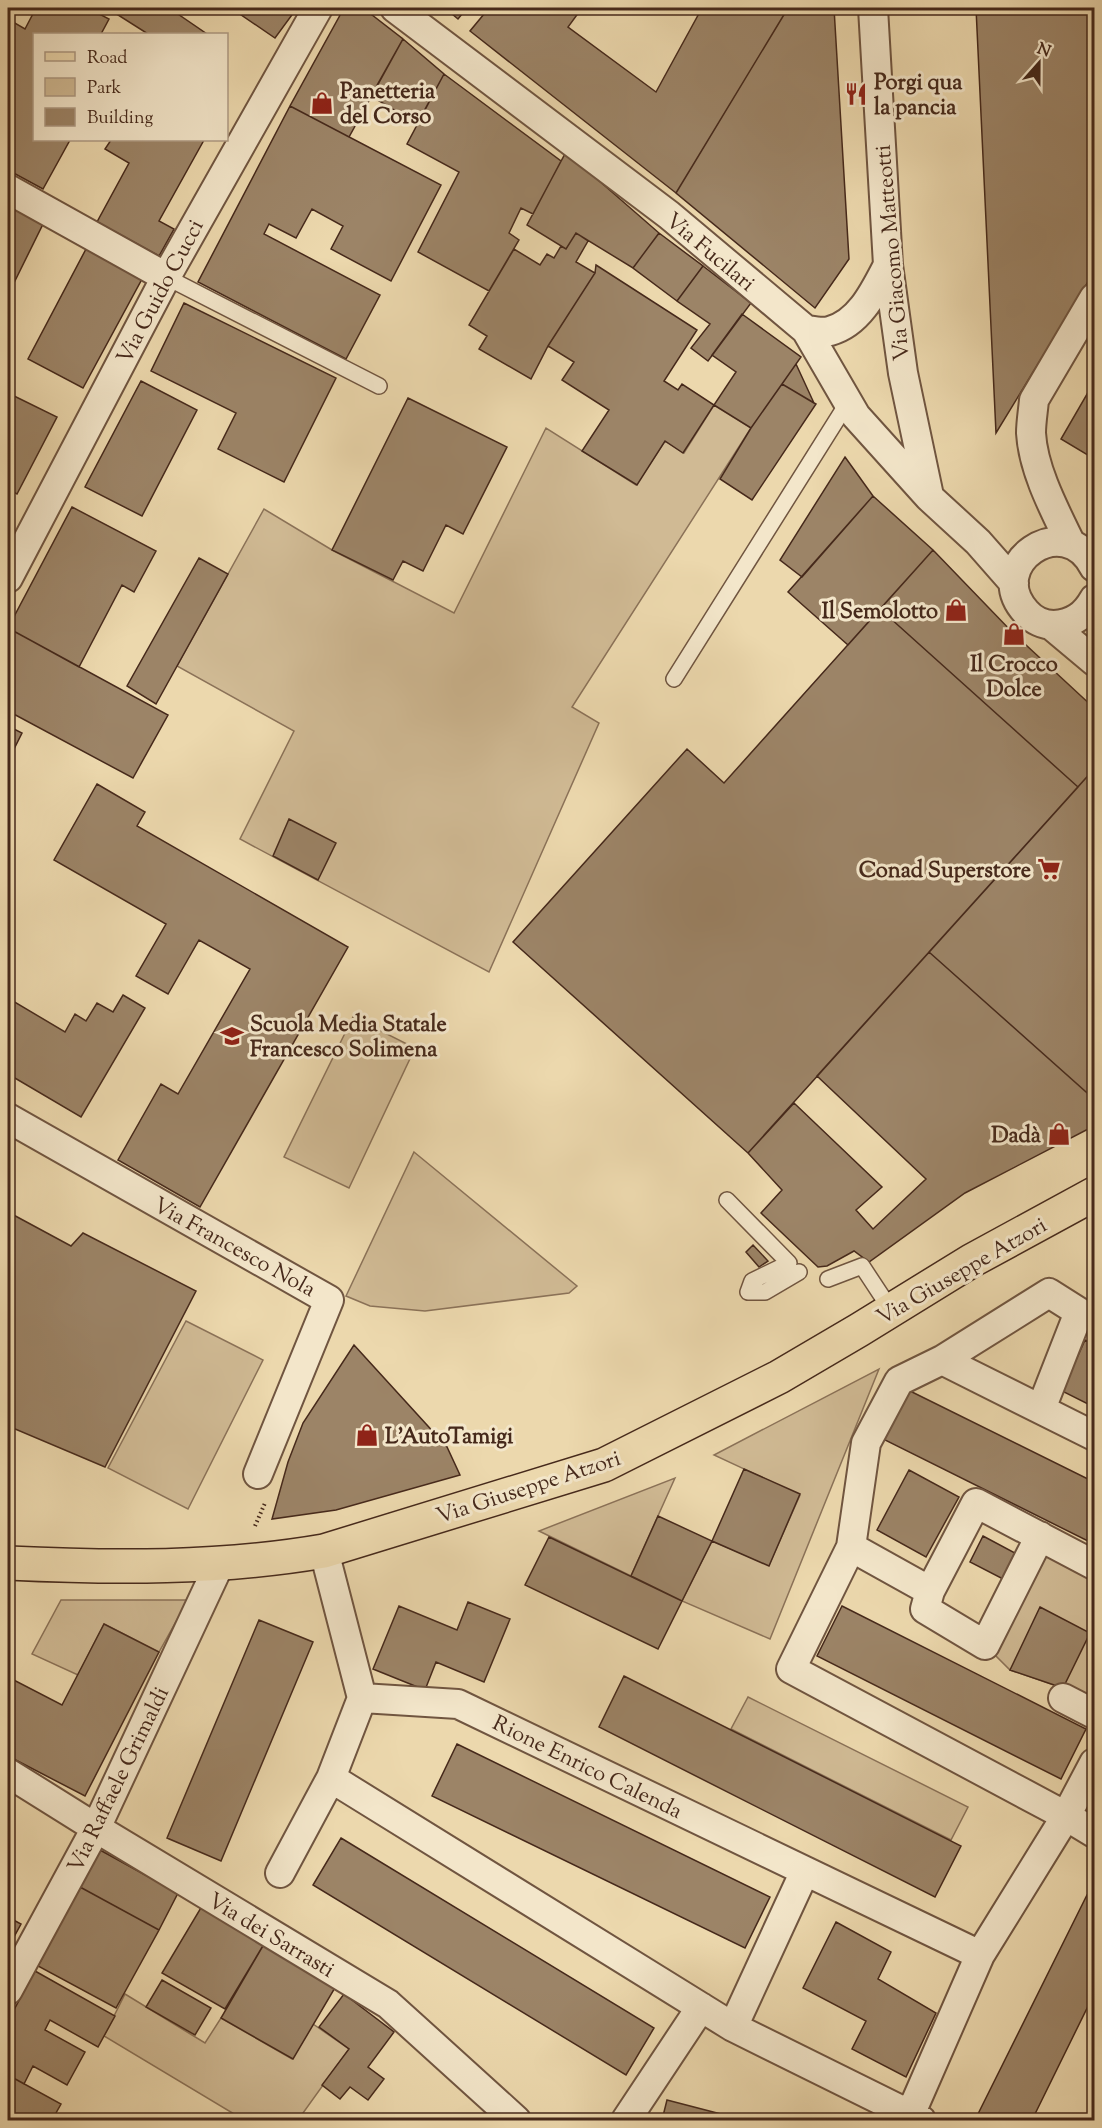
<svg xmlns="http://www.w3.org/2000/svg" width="1102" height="2128" font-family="'Sorts Mill Goudy',serif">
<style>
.green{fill:#d0ba94;stroke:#8b7258;stroke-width:1.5}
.building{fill:#9c8467;stroke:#46291b;stroke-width:1.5}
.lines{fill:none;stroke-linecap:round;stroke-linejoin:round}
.lane-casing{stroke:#705540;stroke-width:18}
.street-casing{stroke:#705540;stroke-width:32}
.primary-casing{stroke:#46291b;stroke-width:36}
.path{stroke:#46291b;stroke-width:4;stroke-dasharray:1.5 3;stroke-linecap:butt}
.lane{stroke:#f3e6ca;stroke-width:15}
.street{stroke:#f3e6ca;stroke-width:28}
.primary{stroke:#ecd8ad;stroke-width:33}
.labels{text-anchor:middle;stroke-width:6;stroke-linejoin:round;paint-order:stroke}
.poi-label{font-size:22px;font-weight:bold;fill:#46291b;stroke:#f3e6ca;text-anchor:start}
.street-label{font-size:22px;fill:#46291b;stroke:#f3e6ca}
</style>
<rect width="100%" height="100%" fill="#ecd8ad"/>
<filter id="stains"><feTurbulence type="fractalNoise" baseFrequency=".00333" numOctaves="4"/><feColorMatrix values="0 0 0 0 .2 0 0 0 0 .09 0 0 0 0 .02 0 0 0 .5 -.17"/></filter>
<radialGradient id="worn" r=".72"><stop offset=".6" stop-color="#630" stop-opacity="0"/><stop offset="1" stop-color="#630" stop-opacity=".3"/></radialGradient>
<path class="green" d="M714,405L751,428L572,707L599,723L489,972L240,839L294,731L177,666L264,509L332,550L454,613L546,428L636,485L665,441L684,453Z
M353,1017L415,1048L349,1188L284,1157Z
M414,1152L577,1286L569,1293L425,1311L370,1306L346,1296Z
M186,1321L263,1360L188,1509L108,1468Z
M879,1369L770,1639L682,1601L712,1541L769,1565L800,1495L714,1455Z
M675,1478L631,1576L539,1531Z
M1040,1536L1094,1565V1714L1063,1688L1010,1670L985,1645Z
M61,1600H188L159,1652L104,1624L78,1675L32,1654Z
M748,1697L968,1807L951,1840L731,1729Z
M125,1994L205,2043L221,2018L292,2059L313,2024L349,2049L298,2120H244L104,2036Z"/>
<path class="building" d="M36,8H88L109,19L101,34H34V140H70L43,189L8,170V19L25,29Z
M107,8H169L207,34H148Z
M231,8H297L275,38Z
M344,8H363L403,39L349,137L290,106Z
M445,8H467L458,19Z
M489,8H582L568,27L656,92L702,8H788L676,193L470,31Z
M788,8H834L849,259L815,308L676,193Z
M976,8H1094V272L996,433Z
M403,39L444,74L417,124L371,96Z
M444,74L561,161L533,214L521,208L509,233L519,240L489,291L418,252L459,172L407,144Z
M290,106L441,185L391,281L331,249L343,226L312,209L296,238L269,224L264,234L380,295L346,359L198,282Z
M111,140H204L159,221L174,229L159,256L97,222L129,163L105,149Z
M566,152L659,233L633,268L576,233L566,249L527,225Z
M8,201L45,220L8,295Z
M576,233L588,241L576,262L595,273L548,346L531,379L479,349L487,336L469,325L514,249L540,265L547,254L554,258L561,246L566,249Z
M659,233L703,266L677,301L633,268Z
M86,249L142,279L83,388L28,359Z
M596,265L697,330L664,381L678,390L682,384L714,405L683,453L665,441L637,485L582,451L609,410L562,380L574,362L548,346L595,273Z
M703,266L751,303L708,361L691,348L710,324L677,301Z
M184,303L336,378L284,482L218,449L236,413L151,371Z
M742,314L801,357L751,428L714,405L736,372L712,355Z
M796,364L814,403L782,384Z
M141,381L197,410L142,516L85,487Z
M1094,382V451L1091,457L1061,439Z
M782,384L816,404L752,500L720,479L751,428Z
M8,393L57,417L17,494L8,489Z
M408,398L507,447L463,534L446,525L423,571L403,561L393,580L332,550Z
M845,457L873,496L802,577L780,560Z
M873,496L933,550L848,645L788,592Z
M72,507L156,551L134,592L122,585L79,667L8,628Z
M933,550L1014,634L1094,708V769L1078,787L880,609Z
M199,558L228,574L156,704L127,686Z
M880,609L1078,787L748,1153L513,942L687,749L724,783Z
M8,628L168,715L133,778L8,711Z
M8,726L22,733L8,761Z
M1094,769V1099L929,952Z
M97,784L145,812L137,826L348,947L200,1207L118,1160L161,1084L178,1094L250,969L199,940L168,994L136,976L166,924L54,860Z
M289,819L336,843L318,880L273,856Z
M929,952L1094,1099V1126L965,1193L869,1262L854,1251L827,1266L818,1267L761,1213L782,1190L748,1153L794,1103L882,1187L856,1210L873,1229L926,1179L817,1076Z
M123,995L145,1008L81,1117L8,1074V998L65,1032L75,1014L86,1021L97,1003L113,1012Z
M8,1212L71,1246L83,1233L196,1291L105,1467L8,1426Z
M753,1245L768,1261L759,1267L746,1252Z
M1085,1340L1094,1344V1407L1062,1391Z
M354,1345L447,1447L460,1475L336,1510L272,1519L288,1462L303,1423Z
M908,1390L1094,1482V1544L883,1439Z
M744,1469L800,1494L769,1566L712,1541Z
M909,1470L959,1497L926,1557L877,1530Z
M658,1516L712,1541L682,1601L631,1576Z
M983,1536L1015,1553L1003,1579L970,1562Z
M549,1537L682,1601L658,1649L525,1585Z
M468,1602L510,1619L484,1682L436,1662L425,1690L373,1669L399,1606L457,1630Z
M842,1606L1086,1729L1061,1779L817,1656Z
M1040,1607L1090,1633L1063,1688L1010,1670Z
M259,1620L313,1642L221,1861L167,1838Z
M104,1624L159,1652L85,1796L8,1756V1677L62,1705Z
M624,1676L961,1846L935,1897L599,1727Z
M457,1744L770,1897L745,1948L432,1796Z
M341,1838L654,2028L626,2075L313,1885Z
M100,1850L178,1893L159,1930L80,1887Z
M80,1887L159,1930L116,2008L38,1966Z
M1087,1895L1094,1898V1994L1032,2120H975Z
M202,1906L264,1944L225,2009L162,1973Z
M8,1917L21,1924L8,1948Z
M836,1922L891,1952L878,1979L936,2013L906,2077L852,2049L866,2021L803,1988Z
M264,1944L336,1986L293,2059L221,2018Z
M35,1971L115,2016L98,2047L50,2020L45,2030L85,2052L67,2085L33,2066L24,2084L8,2075V2021Z
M162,1980L211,2008L195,2035L146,2007Z
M344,1994L394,2032L368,2067L384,2079L368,2100L350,2087L340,2099L322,2085L349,2049L319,2027Z
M8,2075L61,2104L52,2120H8Z
M667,2100L744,2120H662Z"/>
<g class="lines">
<g class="lane-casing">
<path id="lane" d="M166,277L379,386
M674,679L848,402
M727,1200L789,1263L752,1281L748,1292H765L799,1272
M828,1279L862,1266L891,1310"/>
</g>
<g class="street-casing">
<path id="street" d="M395,8L669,215L806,330L856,416L929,497L978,542L1014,583
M873,8L888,265L903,373L929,496
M8,189L166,277
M806,330C813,331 823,333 830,331C860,323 875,290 888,265
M1071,544C1055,511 1033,470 1031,433C1031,423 1033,411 1034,400L1094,298
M1094,567C1064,508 983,565 1026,612C1033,620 1044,625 1054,625C1073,624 1085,615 1094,599
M8,578L166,277L318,8
M1051,625L1094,661
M8,1118L329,1300L258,1474
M942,1360L1049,1293L1079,1312L1041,1409
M1094,1436L942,1360L899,1381L866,1443L851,1547L791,1669L1066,1816L1094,1833
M851,1547L930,1591L976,1503L1094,1565
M930,1591L925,1609L985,1645L1040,1536
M362,1698L458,1704L980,1955
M1063,1698L1094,1714
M8,1773L96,1828L388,2004L516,2120
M331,1778L733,2027L921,2120
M280,1873L331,1778L362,1698L324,1551
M8,1990L96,1828L220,1563
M733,2027L805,1871
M910,2115L980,1955L1066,1816L1094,1763
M626,2120L701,2007"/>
</g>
<g class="primary-casing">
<path id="primary" d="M8,1563C112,1568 220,1569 324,1551L604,1465L779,1377L859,1330L971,1261L1094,1194"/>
</g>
<path class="path" d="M255,1526L265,1503"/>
<use href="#lane" class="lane"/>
<use href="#street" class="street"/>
<use href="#primary" class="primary"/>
</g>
<defs>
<g id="restaurant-bare" transform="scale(1.8)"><path d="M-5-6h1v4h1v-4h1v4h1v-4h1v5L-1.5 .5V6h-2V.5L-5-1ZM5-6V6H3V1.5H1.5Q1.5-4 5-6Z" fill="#8f2418" stroke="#f3e6ca" stroke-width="2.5" paint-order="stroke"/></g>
<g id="shop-bare" transform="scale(1.8)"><path d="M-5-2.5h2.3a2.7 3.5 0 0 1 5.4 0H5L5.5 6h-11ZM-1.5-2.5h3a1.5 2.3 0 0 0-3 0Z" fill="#8f2418" stroke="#f3e6ca" stroke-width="2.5" paint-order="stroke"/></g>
<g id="supermarket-bare" transform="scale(1.8)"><path d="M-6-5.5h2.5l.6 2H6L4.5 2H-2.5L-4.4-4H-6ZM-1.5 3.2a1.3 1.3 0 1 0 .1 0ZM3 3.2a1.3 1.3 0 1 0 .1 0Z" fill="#8f2418" stroke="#f3e6ca" stroke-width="2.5" paint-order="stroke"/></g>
<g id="school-bare" transform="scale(1.8)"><path d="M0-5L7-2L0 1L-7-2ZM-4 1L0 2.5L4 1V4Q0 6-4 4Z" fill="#8f2418" stroke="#f3e6ca" stroke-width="2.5" paint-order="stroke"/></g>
</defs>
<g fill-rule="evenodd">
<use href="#restaurant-bare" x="856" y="94"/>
<use href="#shop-bare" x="322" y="103"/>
<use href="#shop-bare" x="956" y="610"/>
<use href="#shop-bare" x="1014" y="634"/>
<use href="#supermarket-bare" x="1049" y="869"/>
<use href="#school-bare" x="232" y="1036"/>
<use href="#shop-bare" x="1059" y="1134"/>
<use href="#shop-bare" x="367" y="1435"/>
</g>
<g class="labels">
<g class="poi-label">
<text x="874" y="89">Porgi qua<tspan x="874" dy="25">la pancia</tspan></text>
<text x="340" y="98">Panetteria<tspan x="340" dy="25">del Corso</tspan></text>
<text x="938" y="618" text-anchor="end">Il Semolotto</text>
<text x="1014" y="671" text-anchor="middle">Il Crocco<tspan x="1014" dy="25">Dolce</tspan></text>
<text x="1031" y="877" text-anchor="end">Conad Superstore</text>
<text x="250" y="1031">Scuola Media Statale<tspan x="250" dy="25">Francesco Solimena</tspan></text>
<text x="1041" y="1142" text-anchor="end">Dadà</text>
<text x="385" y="1443">L'AutoTamigi</text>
</g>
<g class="street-label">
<text transform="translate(711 251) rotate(40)" y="8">Via Fucilari</text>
<text transform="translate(891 253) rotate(-95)" y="8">Via Giacomo Matteotti</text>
<text transform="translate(159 291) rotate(-62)" y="8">Via Guido Cucci</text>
<text transform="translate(235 1246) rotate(29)" y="8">Via Francesco Nola</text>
<text transform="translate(961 1270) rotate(-30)" y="8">Via Giuseppe Atzori</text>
<text transform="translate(528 1486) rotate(-18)" y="8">Via Giuseppe Atzori</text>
<text transform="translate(588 1766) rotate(26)" y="8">Rione Enrico Calenda</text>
<text transform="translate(117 1779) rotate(-64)" y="8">Via Raffaele Grimaldi</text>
<text transform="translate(272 1934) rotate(31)" y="8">Via dei Sarrasti</text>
</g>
</g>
<rect width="1102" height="2128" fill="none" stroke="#ecd8ad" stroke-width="30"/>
<rect x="9" y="9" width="1084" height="2110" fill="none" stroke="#46291b" stroke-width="3"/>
<rect x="15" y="15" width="1072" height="2098" fill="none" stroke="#46291b" stroke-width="1.5"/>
<rect x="33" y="33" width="195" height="108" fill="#f3e6ca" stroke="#ae9a84" stroke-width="1.5"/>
<rect x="45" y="52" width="30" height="9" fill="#ecd8ad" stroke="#ae9a84" stroke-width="1.5"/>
<text x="87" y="63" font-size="18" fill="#46291b">Road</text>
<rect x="45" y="78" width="30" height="18" fill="#d0ba94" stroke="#ae9a84" stroke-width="1.5"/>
<text x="87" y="93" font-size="18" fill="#46291b">Park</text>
<rect x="45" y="108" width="30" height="18" fill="#9c8467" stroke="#ae9a84" stroke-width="1.5"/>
<text x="87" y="123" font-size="18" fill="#46291b">Building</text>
<g transform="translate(1039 63) rotate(21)" stroke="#f3e6ca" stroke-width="4.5" paint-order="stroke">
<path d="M0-4.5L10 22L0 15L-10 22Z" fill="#46291b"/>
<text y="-9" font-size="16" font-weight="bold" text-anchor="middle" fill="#46291b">N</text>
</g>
<rect width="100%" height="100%" filter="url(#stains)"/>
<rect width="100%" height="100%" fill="url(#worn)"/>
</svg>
